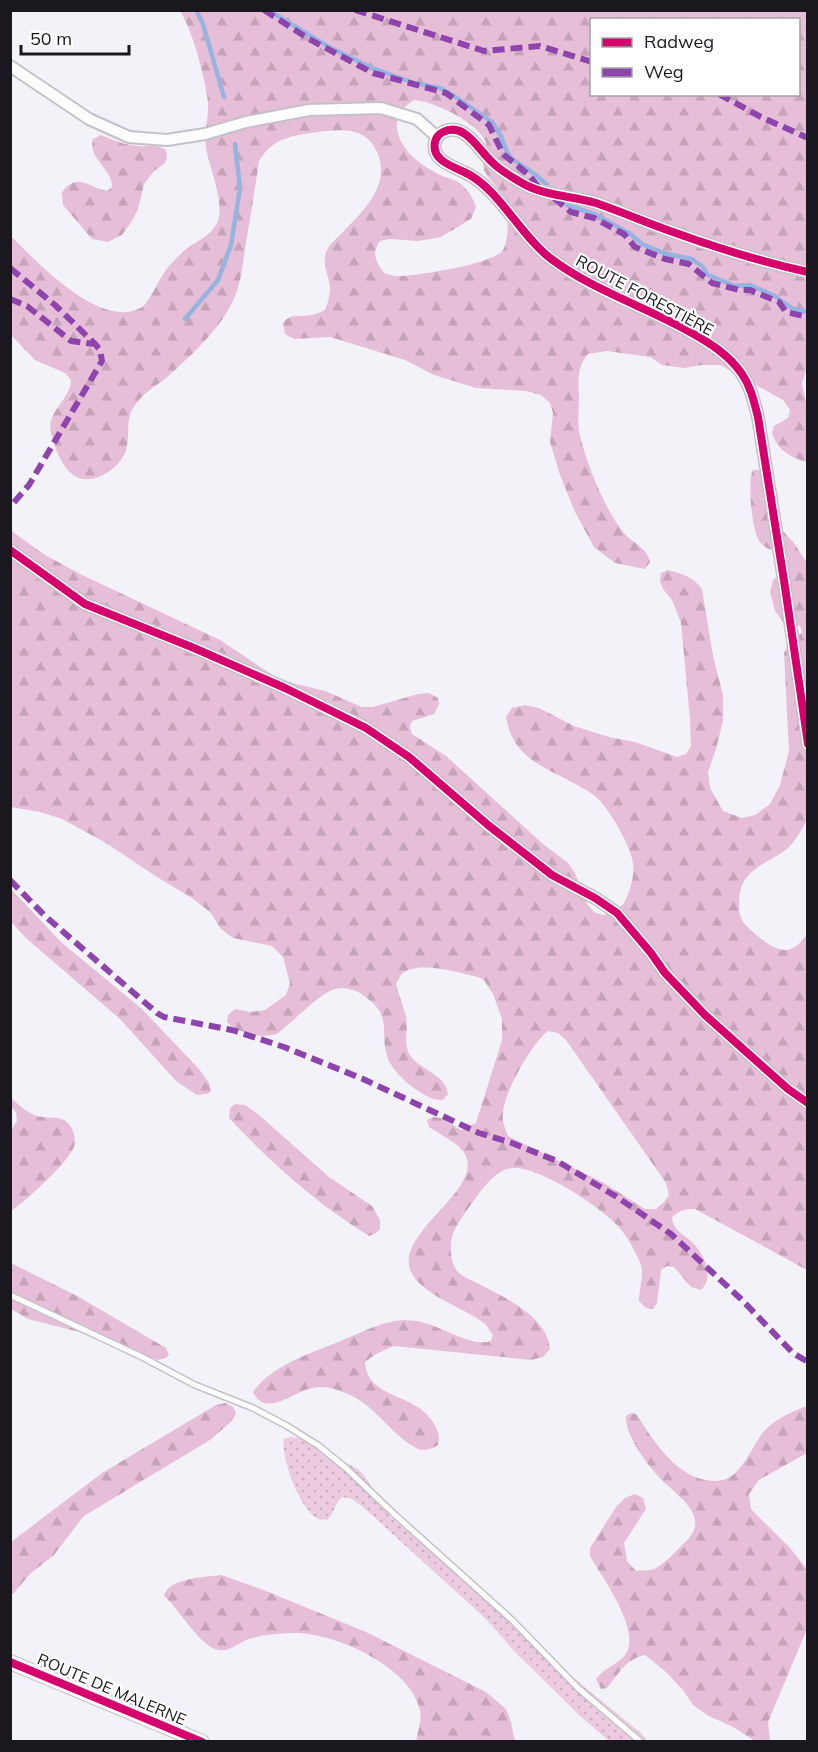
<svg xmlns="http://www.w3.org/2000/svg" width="818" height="1752" font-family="Mulish,sans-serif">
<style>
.grass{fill:url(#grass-dots)}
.forest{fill:url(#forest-firs);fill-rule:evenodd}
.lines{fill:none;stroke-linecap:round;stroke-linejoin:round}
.stream{stroke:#96b4e0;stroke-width:4.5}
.service-casing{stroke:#c4c2c8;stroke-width:8}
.minor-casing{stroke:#c4c2c8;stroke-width:14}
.tertiary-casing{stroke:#c4c2c8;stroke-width:16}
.service{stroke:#fdfdfe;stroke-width:5}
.minor{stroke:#fdfdfe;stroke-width:10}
.tertiary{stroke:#fdfdfe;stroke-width:14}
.quiet{stroke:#8e44ad;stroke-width:6;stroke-dasharray:12 6;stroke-linecap:butt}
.cycleway-casing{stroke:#fff;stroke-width:11}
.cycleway{stroke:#d6006c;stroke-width:8}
.labels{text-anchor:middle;stroke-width:4.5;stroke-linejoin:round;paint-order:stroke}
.street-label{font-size:16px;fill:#1a171f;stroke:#fff}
</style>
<defs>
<pattern id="grass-dots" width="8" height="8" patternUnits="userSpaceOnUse" patternTransform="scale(1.5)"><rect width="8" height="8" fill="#eccadf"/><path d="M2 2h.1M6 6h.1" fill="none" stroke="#caadbf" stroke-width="1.8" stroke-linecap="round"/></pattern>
<pattern id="forest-firs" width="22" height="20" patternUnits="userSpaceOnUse" patternTransform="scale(1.5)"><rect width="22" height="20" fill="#e7bed7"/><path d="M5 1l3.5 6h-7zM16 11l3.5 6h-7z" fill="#c6a3b8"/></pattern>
</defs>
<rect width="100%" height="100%" fill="#f4f2f9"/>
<path class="grass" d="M290,1437L298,1438L358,1469L364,1475L391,1518L453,1566L559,1666L642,1734L647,1741H609L580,1716L515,1652L486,1619L363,1507L352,1499L342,1497C334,1504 335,1513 327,1520C324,1519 321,1520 318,1519C301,1511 280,1457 284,1439Z"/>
<path class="forest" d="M180,11H807L808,365L802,383L807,407V462C791,458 776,449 772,432L774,426L788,418L790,410L783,400L720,365H702L684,368L662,365L650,357L607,351L588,354C577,367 578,381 579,397C579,409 577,423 580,435C586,463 605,509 623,532C632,543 647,547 650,562L645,569L615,563L594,547L575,512L560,475L550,442L553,413L550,403L541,395L526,391L476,388L434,375L405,360L330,337L294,339L285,334L283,323C291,312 299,318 311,315C316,314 321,312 325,310C328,302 330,296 330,288C329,274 320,262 328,248C331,243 337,238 341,234C364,210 394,183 375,148C362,126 339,130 318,132C291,136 274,137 259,161C255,188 251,215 246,242C243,260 242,279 235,296C223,327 190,357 165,379C157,385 147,391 140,399C122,418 132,429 126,450C121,467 97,484 79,478C63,472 55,449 51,433C46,411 70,401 71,380L65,373L35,360L11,335L10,235C36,261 102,332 142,307C151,301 160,275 170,265C175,260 180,254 186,249C196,241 211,236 217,223C226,205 209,167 206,147C204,132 209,116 208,102C205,78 193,31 180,11ZM592,20H798V94H592ZM414,100C434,101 487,126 487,148C487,157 481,162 484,170C490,182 501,189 506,200C509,211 509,240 503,250C493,264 421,275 402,276C396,277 390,275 384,273C376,262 371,253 380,241L390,239L418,241L441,237L471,219L476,207C473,198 469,191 461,184C455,179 447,178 440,175C421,165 401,152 397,129C395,116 404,106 414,100Z
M101,135C113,140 125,145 138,146C149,147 156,144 166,150L167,158L165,163L154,171L144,184L138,209L132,221L122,235L108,242L92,239L63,205L62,192C78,172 87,187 107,191L112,187C113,169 87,158 93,139Z
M753,470H759L762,473L769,516L794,543L807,563L808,818C802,829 796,841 787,849C773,860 752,866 743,883C739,890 738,907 740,915C742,923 749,928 754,933C774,950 790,960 807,934V1270L695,1209C685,1209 680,1210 672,1217C673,1231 684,1234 693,1243C704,1254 715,1277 701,1290L691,1287L674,1267L667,1266L661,1270L657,1303L653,1309L646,1308L639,1301C639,1290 644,1275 641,1265C636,1252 627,1236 618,1226C600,1207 533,1161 507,1169C492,1174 481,1191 472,1203C464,1215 452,1229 451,1243C450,1253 452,1266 459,1273C465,1278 473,1281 479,1284C505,1298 547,1316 550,1349L543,1357L531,1360L394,1346L376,1354L365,1362C367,1400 417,1392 434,1424C439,1432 440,1436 438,1445C432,1449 423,1452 416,1448C390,1434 376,1406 348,1394C336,1389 325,1385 313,1388C293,1391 266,1419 253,1392C273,1364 312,1353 343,1340C360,1333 377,1324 395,1321C401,1320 410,1320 417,1321C440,1325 472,1348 491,1341L493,1335C490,1331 488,1327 485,1324C465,1307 415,1294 409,1266C402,1227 489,1186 463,1151C457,1143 438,1133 429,1127L427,1120L433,1117L441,1118L461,1130L476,1123L502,1040V1019L493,994L484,980L478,977C460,973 415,959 401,975C399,978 398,981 396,984C399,995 403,1006 406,1016C409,1029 403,1042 409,1054C419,1070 446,1074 448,1094L443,1100C426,1102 396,1076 389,1061C377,1032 396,1018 363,995C355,989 342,986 332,990C319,995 290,1024 277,1034C262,1039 238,1034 227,1022L228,1015L235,1009L250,1012L265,1010L286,995L290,983L283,957L272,946L233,938L221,929L210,912L192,898L157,877L106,843L62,819L40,812L11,807L10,530L45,555L80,574L220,640L280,680L325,691L362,707H373L418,694L429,693L438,698L439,704L434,714L412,721L410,727L412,734L446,756L543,844L567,862L575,873L587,904L595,913L605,915C611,912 621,908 624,903C630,893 635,874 633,863C630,844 609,808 595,796C575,781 544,771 527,756C515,746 509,733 506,717L512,708L525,705L539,708L574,726L609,737L635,742L677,757L686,754L691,746L690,719L681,623L672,600L663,589L660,581L661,573L668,570C682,574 694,577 702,589L713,656L723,695V721L716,749L708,772L710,788L723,811L742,818L755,815L770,804L780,785L789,751L784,653L787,647L802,632L800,626L783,622L775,611L770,592L773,580L788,567V559L785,553C774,551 766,550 759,541C752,531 747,480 753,470ZM548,1031L558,1033L566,1040L666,1183L669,1195L664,1202L656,1209H645L604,1183L508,1136C505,1128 502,1122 503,1113C504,1092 532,1043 548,1031Z
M10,888L61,942L142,1009L199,1069L209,1083L211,1091L207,1094L197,1095L176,1081L120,1019L27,939L11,922Z
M11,1098C19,1105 26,1112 37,1116C47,1119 61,1115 68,1123C74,1129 77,1142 73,1149C65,1165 26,1201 11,1211V1130L17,1121L16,1112L11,1107Z
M235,1104L245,1105L259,1115L329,1177L372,1206L380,1220V1229L376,1233L369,1236C317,1204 271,1163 229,1118L230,1108Z
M11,1263L79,1297L166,1348L169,1355L166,1358L158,1360L79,1332L28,1319L11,1309Z
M226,1403L233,1407L236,1413L232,1421L210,1440L84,1516L53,1556L31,1573L11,1596V1542L102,1473L216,1405Z
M807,1406V1453L759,1480L749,1494L751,1509L790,1548L807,1569V1629L768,1722L770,1741H755L733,1727L707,1715L693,1705L683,1690L666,1672L645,1655C625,1659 619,1674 607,1688L601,1689L596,1679C604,1668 618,1664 625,1655C643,1632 601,1576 590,1556V1548L616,1507L625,1498L635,1494L643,1498L646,1509L624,1543L627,1561L636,1571C641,1570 649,1571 654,1569C662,1565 673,1555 679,1548C685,1542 694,1535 695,1526C698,1506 670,1490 658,1476C647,1464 624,1433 626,1416L631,1413L636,1414C655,1442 676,1479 714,1481C723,1481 732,1478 738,1470C747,1460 753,1447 761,1435C772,1420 791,1412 807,1406Z
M221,1575L261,1589L366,1632L486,1692L506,1709L511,1722L514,1738L517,1741H416C418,1731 422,1720 420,1710C410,1666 335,1633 294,1633C281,1633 261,1635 249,1639C239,1642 230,1652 219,1650C202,1649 178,1608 164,1596C168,1578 205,1577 221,1575Z"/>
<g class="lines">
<path class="stream" d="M196,10L203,24L224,97
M268,10L329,47L372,68L414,83L440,88L454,96L492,122L501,136L506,150L512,159L536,175L547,185
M567,205L594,214L629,233L642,244L663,253L692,259L702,266L708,275L735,286L750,285L773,295L793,309L808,312
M185,319L218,280L231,245L240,188L235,144"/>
<g class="service-casing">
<path id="service" d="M10,1295L142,1357L195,1385L253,1408L287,1426L319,1446L347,1469L394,1514L512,1620L578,1688L641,1742"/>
</g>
<g class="minor-casing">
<path id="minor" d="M10,66L89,119L129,137L167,140L205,134L246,122L309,110L381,108L417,119L437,137
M808,272C762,262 717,248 673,232C647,223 622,212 596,203C573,196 544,196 522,183C512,177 501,171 493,163C479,151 465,121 443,132C439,134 436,138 435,142C431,160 452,166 464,172C498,187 519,234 550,258C592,290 644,306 690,332C710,343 729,355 742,374C751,387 754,402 758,417L785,587L808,744
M10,550L85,604L194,648L285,688L366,728L409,757L488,825L552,875L595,898L617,913L651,953L665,973L705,1015L788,1089L808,1103"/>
</g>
<g class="tertiary-casing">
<path id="tertiary" d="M10,1662L202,1742"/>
</g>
<use href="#service" class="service"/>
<use href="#minor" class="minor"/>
<use href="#tertiary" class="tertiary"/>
<path class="quiet" d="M264,10L309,39L373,73L446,93L489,125L503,154L529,175L539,188
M355,10L484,51L540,46L592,62
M719,94L761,117L808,138
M554,198L571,212L594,218L624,234L635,247L665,259L689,264L712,283L739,290H750L779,302L786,312L808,317
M10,268L55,305L95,344L100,350L102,361L29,485L10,507
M10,299L27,306L71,341L95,344
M10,880L45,916L157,1013L164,1017L232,1030L284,1047L363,1079L479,1133L512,1143L557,1161L617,1197L671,1234L741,1299L793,1353L808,1362"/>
<g class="cycleway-casing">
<path id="cycleway" d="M808,272C762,262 717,248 673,232C647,223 622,212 596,203C573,196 544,196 522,183C512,177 501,171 493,163C479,151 465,121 443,132C439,134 436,138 435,142C431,160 452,166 464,172C498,187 519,234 550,258C592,290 644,306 690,332C710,343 729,355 742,374C751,387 754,402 758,417L785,587L808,744
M10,550L85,604L194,648L285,688L366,728L409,757L488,825L552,875L595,898L617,913L651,953L665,973L705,1015L788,1089L808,1103
M10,1662L202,1742"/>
</g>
<use href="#cycleway" class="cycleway"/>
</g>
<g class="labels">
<g class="street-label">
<text transform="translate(645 295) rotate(28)" y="6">ROUTE FORESTIÈRE</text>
<text transform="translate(112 1689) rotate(23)" y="6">ROUTE DE MALERNE</text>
</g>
</g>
<rect width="818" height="1752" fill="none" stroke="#1a171f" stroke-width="24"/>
<rect x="590" y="18" width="210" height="78" fill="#ffffff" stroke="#a3a2a5" stroke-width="1.5"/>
<rect x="602" y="38" width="30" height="9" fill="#d6006c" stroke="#a3a2a5" stroke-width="1.5"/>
<text x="644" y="48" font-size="18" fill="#1a171f">Radweg</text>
<rect x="602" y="68" width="30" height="9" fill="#8e44ad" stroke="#a3a2a5" stroke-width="1.5"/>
<text x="644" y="78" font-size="18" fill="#1a171f">Weg</text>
<path d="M21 45v9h108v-9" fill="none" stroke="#1a171f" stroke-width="3"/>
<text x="30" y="45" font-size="18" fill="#1a171f" stroke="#ffffff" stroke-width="4.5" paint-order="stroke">50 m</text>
</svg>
